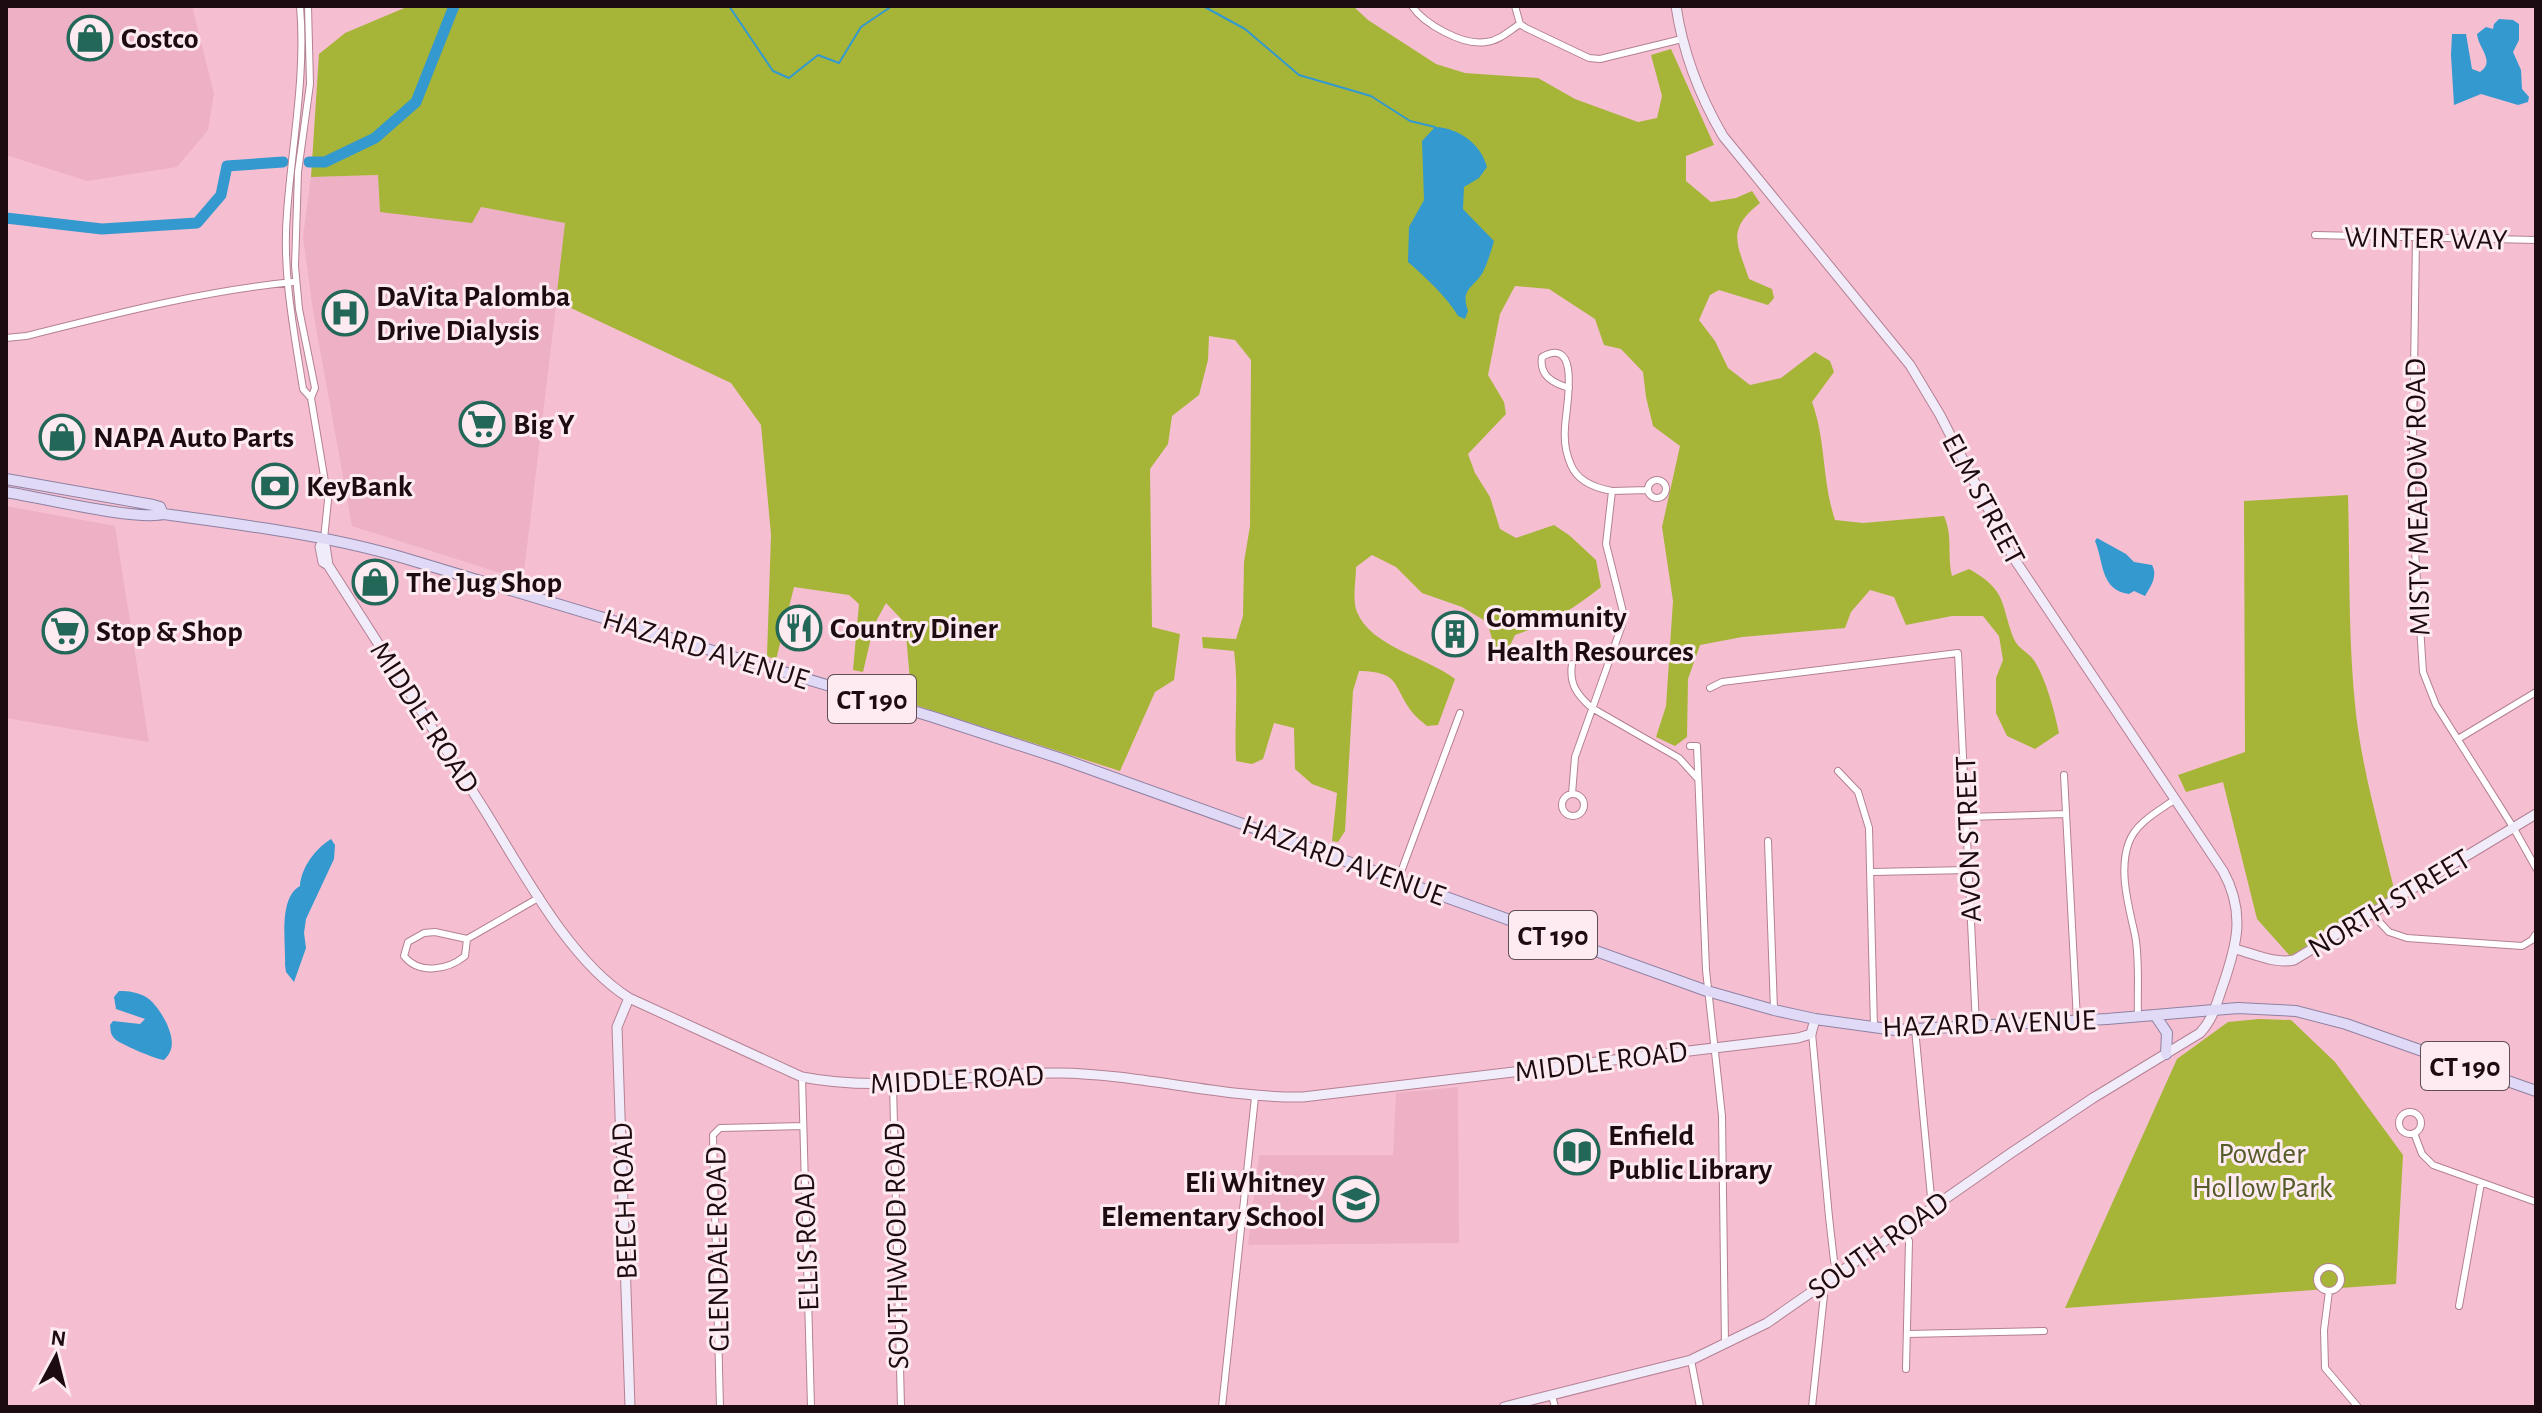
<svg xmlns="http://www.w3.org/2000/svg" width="2542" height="1413" font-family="'Alegreya Sans',sans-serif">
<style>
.built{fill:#eeb0c5}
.green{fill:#a6b538}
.water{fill:#3399cf}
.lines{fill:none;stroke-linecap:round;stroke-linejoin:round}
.stream{stroke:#3399cf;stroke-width:2}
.river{stroke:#3399cf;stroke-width:11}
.street-casing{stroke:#b48093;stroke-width:8}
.secondary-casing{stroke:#b48093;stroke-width:11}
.primary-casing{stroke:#8f81a2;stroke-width:12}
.street{stroke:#fff;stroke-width:6}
.secondary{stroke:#f0ecfa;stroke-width:9}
.primary{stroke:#e0daf6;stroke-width:10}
.labels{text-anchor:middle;stroke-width:6;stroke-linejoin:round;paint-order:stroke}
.shield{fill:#fdebf1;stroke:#604e55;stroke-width:2}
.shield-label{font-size:28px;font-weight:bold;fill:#1d0b12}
.poi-label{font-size:30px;font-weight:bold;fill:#1d0b12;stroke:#fdebf1;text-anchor:start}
.street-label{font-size:30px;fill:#1d0b12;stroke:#fdebf1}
.park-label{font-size:30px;fill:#555c2a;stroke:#fdebf1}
</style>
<rect width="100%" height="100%" fill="#f6bed1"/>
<path class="built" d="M6,6H192L214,94L208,130L177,167L87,181L6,155Z
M378,175L380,212L481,207L566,223L523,580L352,526L313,311L303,237L311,177Z
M6,506L115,526L149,742L6,718Z
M1458,1087L1459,1243L1248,1245L1259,1155H1393L1396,1093Z"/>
<path class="green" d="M409,6H1353L1368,20L1436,64L1465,73L1538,78L1575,99L1638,122L1657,118L1662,96L1651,55L1671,49L1714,145L1686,156V181L1711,202L1736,198L1752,191L1760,203C1726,230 1737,243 1749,279L1772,289L1774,298L1768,305L1719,290L1710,295L1699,320L1715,341L1728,368L1750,385L1781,378L1815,352L1830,361L1834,372L1812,402C1826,440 1822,481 1835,520L1863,523L1944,516C1953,536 1947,555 1952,576L1969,569C2008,591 2000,603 2014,639C2018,649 2030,653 2035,662C2047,682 2054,710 2059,733L2035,749L2007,736L1996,713V678L2003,660L1999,636L1983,616H1952L1906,625L1894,597L1870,590L1851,612L1845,628L1742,637L1700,645L1688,679L1687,737L1675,746L1656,737L1666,706L1673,601L1662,527L1680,446L1653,426L1646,397L1643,372L1621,349L1604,345L1595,319L1549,289L1515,286L1500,314L1488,375L1504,402L1506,414L1468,454L1475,473L1490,497L1500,529L1516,538L1554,525L1569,535L1596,560L1601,587C1572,610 1550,623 1515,635L1508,650L1495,648L1487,622L1462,607L1422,593L1396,567L1372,555L1356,567C1356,580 1352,600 1357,612C1371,647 1427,657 1455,679L1438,725L1427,726C1422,722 1416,717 1412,712C1392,685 1401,672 1359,671L1353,691L1345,831L1338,842L1332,841L1337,793L1312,784L1295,769L1294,728L1274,723L1263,759L1252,764L1236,761C1234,724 1239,688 1234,651L1203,648L1202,637L1236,639L1243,616L1244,562L1250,526L1251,360L1235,340L1209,336L1208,360L1199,395L1172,416L1168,444L1150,469L1152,627L1180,634L1174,680L1155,692L1120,771L912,704L905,623L886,603L874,625L863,672L853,670L859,604L849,595L794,587L776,660L767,656L771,535L761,425L731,383L556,301L565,223L481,207L472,223L380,212L378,175L311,177L319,54L345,33Z
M2348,495C2350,568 2348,642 2356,714C2363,774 2381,834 2395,893L2290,956L2257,919L2223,782L2186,792L2178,775L2245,752L2244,501Z
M2259,1019L2291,1020L2335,1062L2403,1155L2396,1284L2065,1308L2177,1059L2228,1022Z"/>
<path class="water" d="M2499,19L2513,20L2519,24V40L2513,52L2521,70L2522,89L2529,97L2528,102L2518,105L2481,94L2454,105L2451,55L2452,34H2466L2472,69L2480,72C2496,61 2478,48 2477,34L2486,27L2493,29L2494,24Z
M1435,127C1459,128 1481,144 1487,167L1479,178L1464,187L1463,209L1494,241C1491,251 1488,262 1483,272C1474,288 1460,288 1468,311L1465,319L1458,316C1447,297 1425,277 1408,262L1409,227L1424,200L1422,141Z
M2097,538L2126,554L2134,562L2152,565C2158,576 2151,586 2145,596L2134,591L2129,594C2100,590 2104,562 2095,541Z
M331,839L335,845L334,859L306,919L304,933L306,948L294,982L286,972L285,965C286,943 278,898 300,886C301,868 315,849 331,839Z
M119,991C129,991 137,992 146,997C158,1004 176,1034 171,1049C170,1053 167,1057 164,1060C158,1060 117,1043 114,1038C110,1033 111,1031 110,1025L113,1021L140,1024L145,1019L116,1009L114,997Z"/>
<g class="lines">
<path class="stream" d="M729,6L773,71L789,78L818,55L839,63L861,27L892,6
M1203,6L1245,29L1299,75L1371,96L1410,121L1435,127L1436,129"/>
<path class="river" d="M309,162H325L375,138L416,102L454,6
M6,218L102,229L197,223L221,195L227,166L283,162"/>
<g class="street-casing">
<path id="street" d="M300,6C306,76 292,143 287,213C282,272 294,331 303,389L311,398
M308,6L310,84L298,172L295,266L299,309L315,388L311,398L328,500L324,539
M1412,6C1424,24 1463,46 1486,42C1499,41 1510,30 1520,24
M1515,6L1520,24L1526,28L1589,58L1600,59L1682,39
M2315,235L2536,240
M2416,238L2412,505L2423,672L2436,705L2513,827L2536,868
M6,338L26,336C114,314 202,291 293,282
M1569,388C1553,383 1539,376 1542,357C1583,334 1565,412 1565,428C1564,440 1566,454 1571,465C1578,482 1595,488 1612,491L1606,544L1623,612L1622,625L1575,757L1572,794
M1648 489a9 9 0 1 1 18 0a9 9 0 1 1-18 0Z
M1612,491L1648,490
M1572,664C1569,684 1577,695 1592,708L1679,758L1698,779
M1710,688L1722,682L1958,653L1976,1025
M2458,739L2536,692
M1690,746H1697L1706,970L1722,1116L1725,1344
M1838,771L1858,792L1869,828L1874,1028
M2064,775L2077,1020
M1562 805a11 11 0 1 1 22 0a11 11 0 1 1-22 0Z
M1967,817L2065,814
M1768,841L1774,1010
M1872,872L1968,870
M1398,880L1460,713
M2372,914L2389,932L2407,938L2522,946L2532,940L2536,934
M435,932L467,939L465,956C448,970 419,975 404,956L408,942L424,933Z
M467,939L540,897
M2138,1016C2137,990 2140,961 2135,935C2129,907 2118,871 2129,842C2136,823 2157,812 2174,800
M1915,1029L1931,1197L1935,1205
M1812,1033L1829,1217L1834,1261L1839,1272
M802,1077L811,1407
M893,1084L901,1407
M2399 1123a11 11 0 1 1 22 0a11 11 0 1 1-22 0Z
M2414,1133L2422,1154L2433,1165L2536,1202
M1902,1228L1909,1241L1906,1369
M2317 1279a12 12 0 1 1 24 0a12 12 0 1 1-24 0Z
M2329,1291L2324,1330L2325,1368L2358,1407
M2459,1306L2481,1183
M1907,1334L2044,1331
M1691,1360L1700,1407
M1552,1396L1555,1407
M720,1407L713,1135L720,1128L803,1126
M1222,1407L1255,1097
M1812,1407L1824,1295L1820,1286"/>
</g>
<g class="secondary-casing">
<path id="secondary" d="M324,539L320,547L323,562L328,565C379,646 431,726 482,806C521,868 568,960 629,998L802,1077C888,1094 973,1072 1059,1073C1141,1074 1221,1098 1303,1097L1798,1038L1811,1034L1815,1019
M324,539L328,565
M2235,949C2255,954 2274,964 2294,960L2536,814
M629,998L617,1027L630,1407
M1504,1407L1691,1360L1767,1323L2011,1153L2093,1098L2200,1033C2213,1019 2216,1005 2222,988C2237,945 2246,913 2223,871L2013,557L1940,415L1910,365L1723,136C1699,95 1683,53 1676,6"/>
</g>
<g class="primary-casing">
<path id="primary" d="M6,479L153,505L160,507L163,514
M6,492C38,497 137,521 163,514C243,525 326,535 404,558L933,717L1062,759L1707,991L1774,1010L1815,1019L1895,1030L2107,1019L2238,1008L2296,1011L2346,1024L2536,1091
M2155,1015L2167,1033L2166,1054"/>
</g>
<use href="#street" class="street"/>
<use href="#secondary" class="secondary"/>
<use href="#primary" class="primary"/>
</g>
<defs>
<g id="shop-ring" transform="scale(2.3)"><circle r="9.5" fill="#fdebf1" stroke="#236758" stroke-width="1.5"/><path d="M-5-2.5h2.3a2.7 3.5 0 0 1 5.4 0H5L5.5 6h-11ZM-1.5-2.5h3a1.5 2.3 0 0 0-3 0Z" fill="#236758"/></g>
<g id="hospital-ring" transform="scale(2.3)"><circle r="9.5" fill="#fdebf1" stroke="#236758" stroke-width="1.5"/><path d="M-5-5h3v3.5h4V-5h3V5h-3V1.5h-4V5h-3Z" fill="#236758"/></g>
<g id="supermarket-ring" transform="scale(2.3)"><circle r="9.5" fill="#fdebf1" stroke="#236758" stroke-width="1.5"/><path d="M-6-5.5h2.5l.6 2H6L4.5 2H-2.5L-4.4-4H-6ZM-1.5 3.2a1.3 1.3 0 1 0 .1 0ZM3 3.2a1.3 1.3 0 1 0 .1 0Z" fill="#236758"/></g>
<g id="bank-ring" transform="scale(2.3)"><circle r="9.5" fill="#fdebf1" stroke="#236758" stroke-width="1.5"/><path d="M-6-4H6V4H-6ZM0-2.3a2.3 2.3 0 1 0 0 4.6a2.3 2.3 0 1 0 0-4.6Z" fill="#236758"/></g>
<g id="restaurant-ring" transform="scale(2.3)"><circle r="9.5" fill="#fdebf1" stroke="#236758" stroke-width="1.5"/><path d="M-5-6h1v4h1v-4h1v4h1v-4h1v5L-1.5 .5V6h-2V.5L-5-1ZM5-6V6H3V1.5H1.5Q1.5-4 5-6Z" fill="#236758"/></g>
<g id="building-ring" transform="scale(2.3)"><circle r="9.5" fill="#fdebf1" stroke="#236758" stroke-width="1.5"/><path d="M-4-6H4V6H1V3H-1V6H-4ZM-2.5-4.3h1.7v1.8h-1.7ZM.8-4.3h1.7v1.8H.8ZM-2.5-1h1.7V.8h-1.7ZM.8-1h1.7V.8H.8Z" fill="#236758"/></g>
<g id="library-ring" transform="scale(2.3)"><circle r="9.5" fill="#fdebf1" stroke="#236758" stroke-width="1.5"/><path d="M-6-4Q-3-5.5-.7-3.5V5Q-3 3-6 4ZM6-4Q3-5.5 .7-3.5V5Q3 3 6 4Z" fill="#236758"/></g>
<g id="school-ring" transform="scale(2.3)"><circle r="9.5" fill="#fdebf1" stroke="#236758" stroke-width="1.5"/><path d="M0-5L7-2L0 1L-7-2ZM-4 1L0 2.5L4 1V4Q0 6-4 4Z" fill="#236758"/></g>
</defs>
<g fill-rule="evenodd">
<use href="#shop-ring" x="90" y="38"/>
<use href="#hospital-ring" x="345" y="313"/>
<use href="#supermarket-ring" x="482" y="424"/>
<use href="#shop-ring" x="62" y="437"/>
<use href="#bank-ring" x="275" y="486"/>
<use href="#shop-ring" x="375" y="582"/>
<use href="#restaurant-ring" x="799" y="628"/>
<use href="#supermarket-ring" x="65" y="631"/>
<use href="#building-ring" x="1455" y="634"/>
<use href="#library-ring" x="1577" y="1152"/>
<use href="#school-ring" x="1356" y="1199"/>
</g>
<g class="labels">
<g class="shield">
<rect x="828" y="675" width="88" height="48" rx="6"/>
<rect x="1509" y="911" width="88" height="48" rx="6"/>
<rect x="2421" y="1042" width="88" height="48" rx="6"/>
</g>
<g class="shield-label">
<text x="872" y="709">CT 190</text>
<text x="1553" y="945">CT 190</text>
<text x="2465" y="1076">CT 190</text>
</g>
<g class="poi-label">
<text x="121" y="48">Costco</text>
<text x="376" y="306">DaVita Palomba<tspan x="376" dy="34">Drive Dialysis</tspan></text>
<text x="513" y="434">Big Y</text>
<text x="93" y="447">NAPA Auto Parts</text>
<text x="306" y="496">KeyBank</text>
<text x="406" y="592">The Jug Shop</text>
<text x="1486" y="627">Community<tspan x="1486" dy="34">Health Resources</tspan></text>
<text x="830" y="638">Country Diner</text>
<text x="96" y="641">Stop &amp; Shop</text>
<text x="1608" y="1145">Enfield<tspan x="1608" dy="34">Public Library</tspan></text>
<text x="1325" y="1192" text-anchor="end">Eli Whitney<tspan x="1325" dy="34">Elementary School</tspan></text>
</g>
<g class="street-label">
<text transform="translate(2426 238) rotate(1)" y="10">WINTER WAY</text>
<text transform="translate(2417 497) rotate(-91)" y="10">MISTY MEADOW ROAD</text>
<text transform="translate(1984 499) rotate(62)" y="10">ELM STREET</text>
<text transform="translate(706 649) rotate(17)" y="10">HAZARD AVENUE</text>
<text transform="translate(425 717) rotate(57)" y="10">MIDDLE ROAD</text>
<text transform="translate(1968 839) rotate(-92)" y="10">AVON STREET</text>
<text transform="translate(1344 860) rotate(20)" y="10">HAZARD AVENUE</text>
<text transform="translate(2389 903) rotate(-31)" y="10">NORTH STREET</text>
<text transform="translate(1989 1023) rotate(-2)" y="10">HAZARD AVENUE</text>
<text transform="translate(1601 1061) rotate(-7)" y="10">MIDDLE ROAD</text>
<text transform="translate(957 1079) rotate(-3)" y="10">MIDDLE ROAD</text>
<text transform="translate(624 1201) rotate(-92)" y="10">BEECH ROAD</text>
<text transform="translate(806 1242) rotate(-92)" y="10">ELLIS ROAD</text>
<text transform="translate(1878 1245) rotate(-35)" y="10">SOUTH ROAD</text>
<text transform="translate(896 1246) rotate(-91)" y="10">SOUTHWOOD ROAD</text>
<text transform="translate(717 1249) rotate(-91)" y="10">GLENDALE ROAD</text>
</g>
<g class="park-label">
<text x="2262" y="1163">Powder<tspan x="2262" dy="34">Hollow Park</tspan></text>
</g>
</g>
<rect width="2542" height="1413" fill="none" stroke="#1d0b12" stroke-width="16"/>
<g transform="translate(56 1357) rotate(7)" stroke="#fdebf1" stroke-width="6" paint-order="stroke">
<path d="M0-6L14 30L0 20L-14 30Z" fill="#1d0b12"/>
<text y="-12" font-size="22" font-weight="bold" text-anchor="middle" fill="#1d0b12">N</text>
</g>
</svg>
